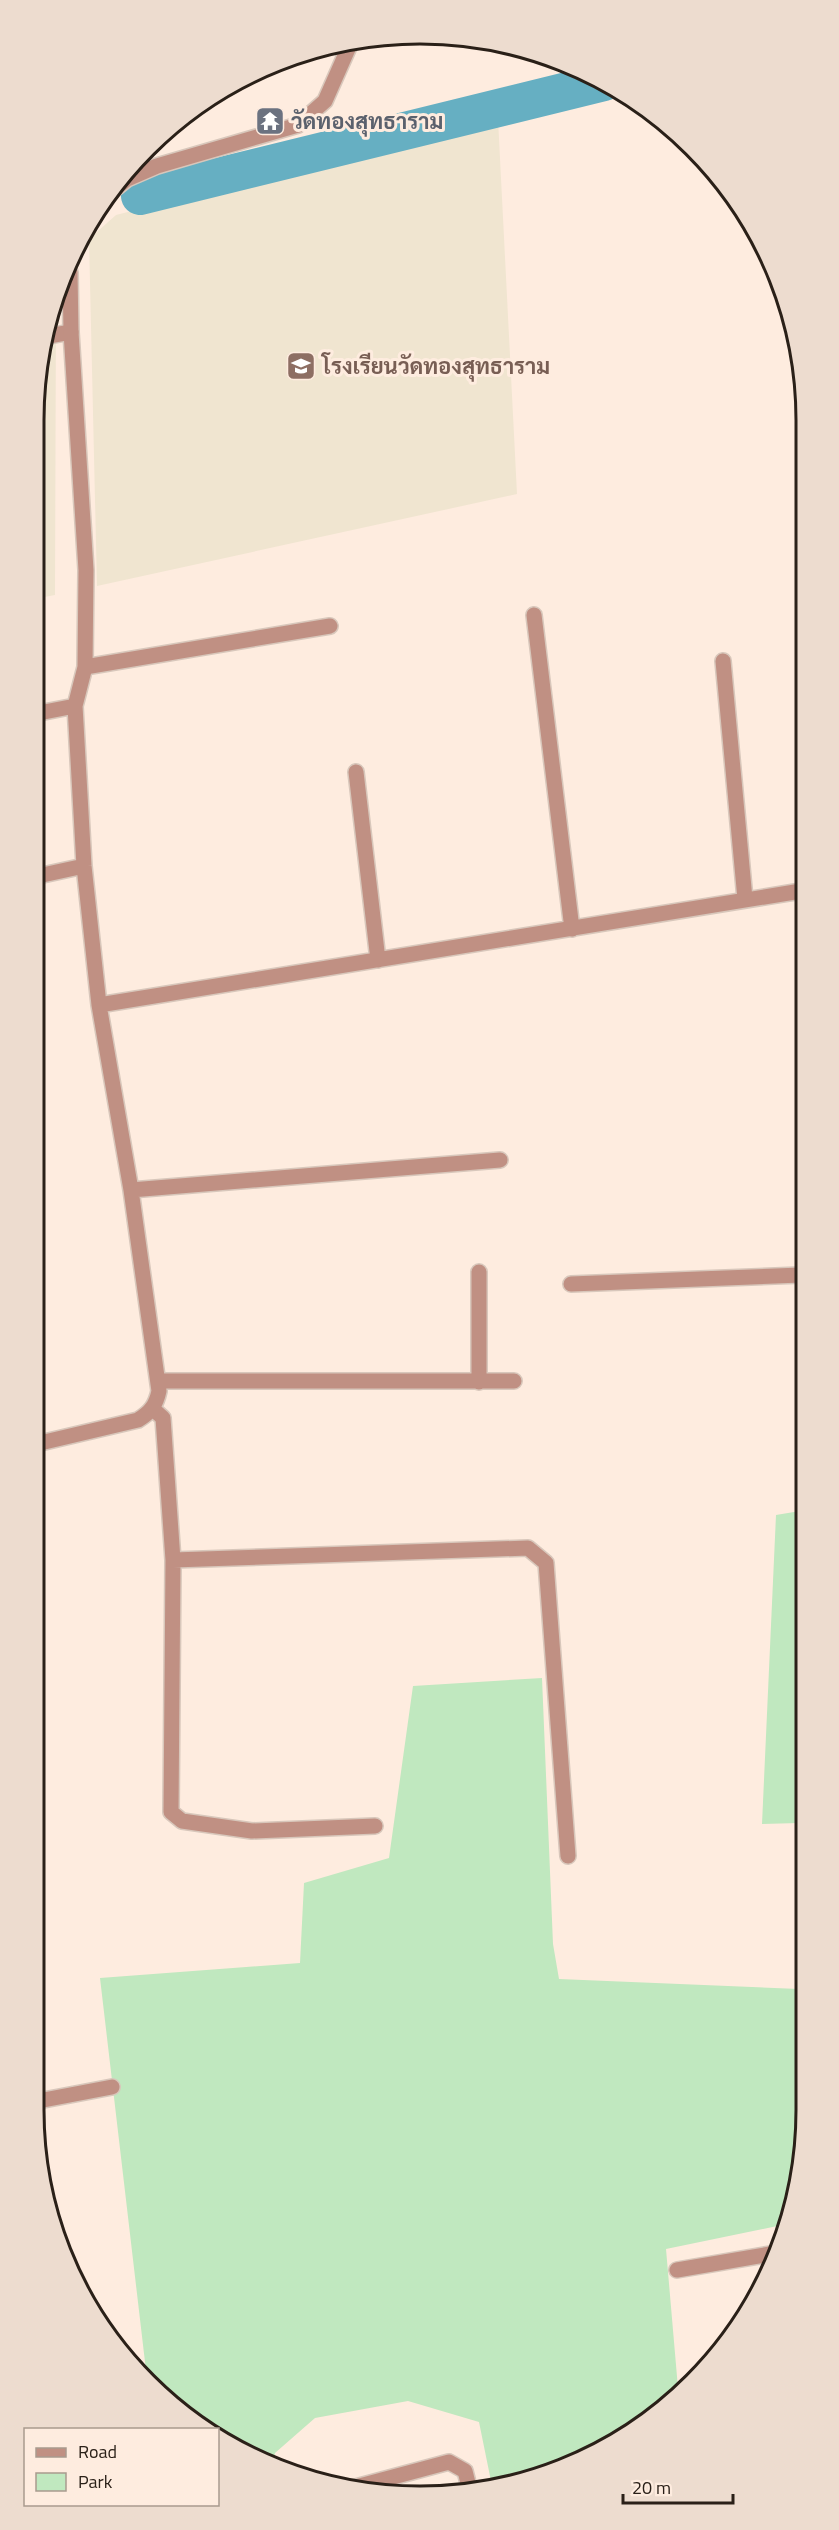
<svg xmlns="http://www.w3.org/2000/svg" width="839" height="2530" font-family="'Titillium Web',Sarabun,sans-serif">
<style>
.education{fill:#f0e5d0}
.green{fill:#c0e8bf}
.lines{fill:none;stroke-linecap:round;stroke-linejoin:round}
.canal{stroke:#66afc2;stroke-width:38}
.service-casing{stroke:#d8c7bb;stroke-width:18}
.minor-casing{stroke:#d8c7bb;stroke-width:18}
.service{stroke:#c09083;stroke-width:15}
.minor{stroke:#c09083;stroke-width:15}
.labels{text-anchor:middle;stroke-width:6;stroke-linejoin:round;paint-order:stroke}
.worship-label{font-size:22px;font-weight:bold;fill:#5b616d;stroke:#feecdf;text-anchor:start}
.education-label{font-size:22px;font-weight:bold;fill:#785e54;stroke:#feecdf;text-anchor:start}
.rim{fill:none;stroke:#2a2018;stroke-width:3}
</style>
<rect width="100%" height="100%" fill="#feecdf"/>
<path class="education" d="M498,119L517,494L97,586L89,239L116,215Z
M56,307L55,595L39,598L40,344Z"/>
<path class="green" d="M800,1511L799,1823L762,1824L776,1515Z
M542,1678L553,1944L559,1979L799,1989V2186L782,2225L666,2249L678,2388L635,2432L519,2484L492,2486L479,2422L408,2401L315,2418L275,2453L273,2465L248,2457L218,2433V2430L212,2429L147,2379L100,1978L300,1963L304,1883L389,1858L413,1686Z"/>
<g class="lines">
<path class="canal" d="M140,196L604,82"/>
<g class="service-casing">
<path id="service" d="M43,337L71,332
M677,2270L770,2254"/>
</g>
<g class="minor-casing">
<path id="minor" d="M111,192L127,179L157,166L298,125L325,101L352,40
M534,615L572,929
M723,661L745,899
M85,667L330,626
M39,713L75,706
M356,772L378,960
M38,876L84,866
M99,1005L801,891
M131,1190L500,1160
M479,1272V1382
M571,1284L801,1275
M159,1381H514
M153,1409L163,1418L173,1560L528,1548L546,1563L568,1856
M36,1444L138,1420C151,1412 156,1405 159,1391L131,1190L99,1005L84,866L75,706L85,667L86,570L71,332L70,272
M173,1560L171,1812L182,1821L252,1831L375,1826
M34,1862L36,1861
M33,2102L112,2087
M352,2488L449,2462L465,2471L469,2487"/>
</g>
<use href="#service" class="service"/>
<use href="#minor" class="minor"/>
</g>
<defs>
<g id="temple-square" transform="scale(1.5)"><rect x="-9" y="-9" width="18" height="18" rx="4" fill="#6b7280" stroke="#feecdf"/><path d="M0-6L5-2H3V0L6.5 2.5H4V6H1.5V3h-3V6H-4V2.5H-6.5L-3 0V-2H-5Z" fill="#fff"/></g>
<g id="school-square" transform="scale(1.5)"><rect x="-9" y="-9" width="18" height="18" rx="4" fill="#8d6e63" stroke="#feecdf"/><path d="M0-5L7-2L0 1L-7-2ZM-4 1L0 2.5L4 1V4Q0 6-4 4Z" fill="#fff"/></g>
</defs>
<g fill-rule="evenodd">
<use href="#temple-square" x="270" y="121"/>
<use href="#school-square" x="301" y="366"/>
</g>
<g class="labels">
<g class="worship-label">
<text x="291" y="129">วัดทองสุทธาราม</text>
</g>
<g class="education-label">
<text x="322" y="374">โรงเรียนวัดทองสุทธาราม</text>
</g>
</g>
<path d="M0 0H839V2530H0ZM420 44H420A376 376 0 0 1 796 420V2110A376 376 0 0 1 420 2486H420A376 376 0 0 1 44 2110V420A376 376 0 0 1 420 44Z" fill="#eddccf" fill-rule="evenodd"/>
<path class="rim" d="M420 44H420A376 376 0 0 1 796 420V2110A376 376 0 0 1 420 2486H420A376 376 0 0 1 44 2110V420A376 376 0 0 1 420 44Z"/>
<rect x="24" y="2428" width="195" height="78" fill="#feecdf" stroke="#a99a8f" stroke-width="1.5"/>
<rect x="36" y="2448" width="30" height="9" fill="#c09083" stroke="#a99a8f" stroke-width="1.5"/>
<text x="78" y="2458" font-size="18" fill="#2a2018">Road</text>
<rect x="36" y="2473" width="30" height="18" fill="#c0e8bf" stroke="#a99a8f" stroke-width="1.5"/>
<text x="78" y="2488" font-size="18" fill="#2a2018">Park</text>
<path d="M623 2494v9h110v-9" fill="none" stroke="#2a2018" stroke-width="3"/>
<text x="632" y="2494" font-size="18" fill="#2a2018" stroke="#feecdf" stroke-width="4.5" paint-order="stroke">20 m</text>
</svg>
